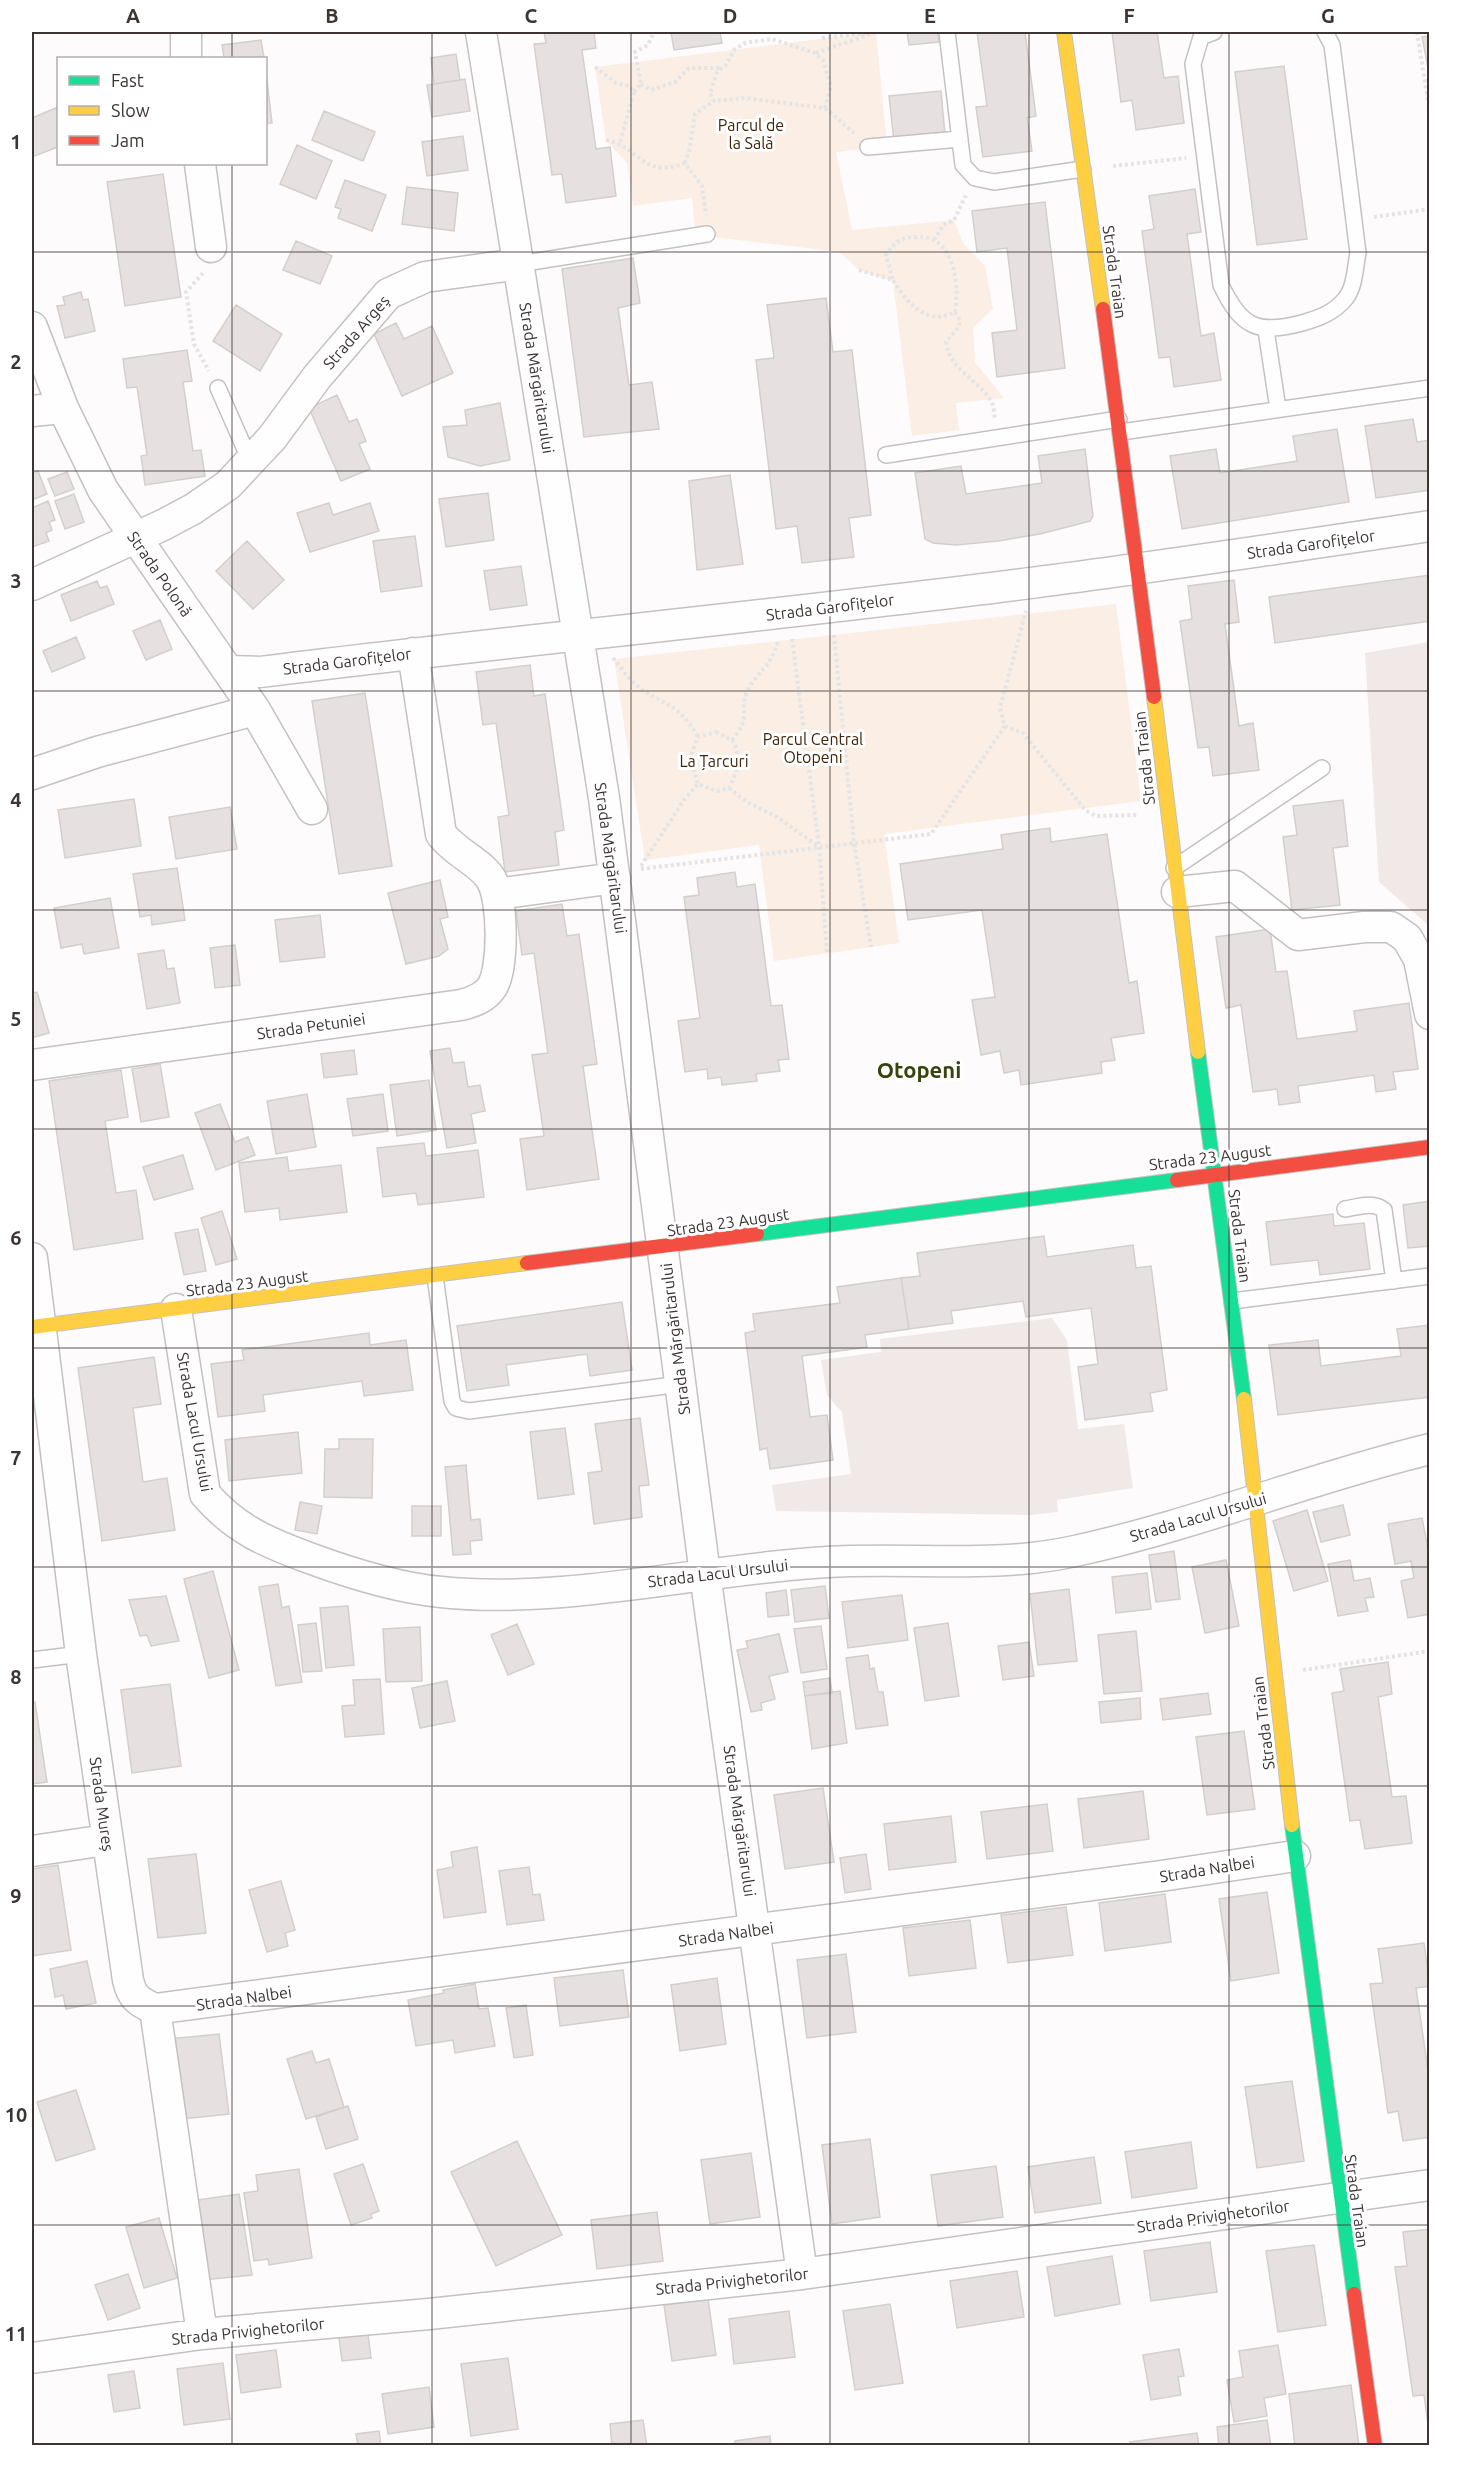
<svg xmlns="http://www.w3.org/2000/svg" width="1461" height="2477" font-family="Ubuntu,sans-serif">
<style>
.built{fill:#f0e9e8}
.green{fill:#fbeee4}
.building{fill:#e6e1e0;stroke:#d3cfcd;stroke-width:1.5}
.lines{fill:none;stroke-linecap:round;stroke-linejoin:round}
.lane-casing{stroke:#c5c1c1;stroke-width:18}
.street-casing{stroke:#c5c1c1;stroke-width:33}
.fast-casing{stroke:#c5c1c1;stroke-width:16}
.slow-casing{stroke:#c5c1c1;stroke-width:16}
.jam-casing{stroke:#c5c1c1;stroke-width:16}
.path{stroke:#e4e4e4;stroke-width:4;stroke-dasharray:3 3;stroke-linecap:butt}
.lane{stroke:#fffefe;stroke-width:15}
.street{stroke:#fffefe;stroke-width:30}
.fast{stroke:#16e098;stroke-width:14}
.slow{stroke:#ffcf43;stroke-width:14}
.jam{stroke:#f24e42;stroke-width:14}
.grid{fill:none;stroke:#3c3534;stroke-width:1.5;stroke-opacity:0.55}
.labels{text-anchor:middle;stroke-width:6;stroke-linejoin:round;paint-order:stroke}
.park-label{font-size:16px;fill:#412509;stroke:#fff}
.street-label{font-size:16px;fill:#3c3534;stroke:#fff}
.district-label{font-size:22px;font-weight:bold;fill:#35450e;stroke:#fff}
.neatline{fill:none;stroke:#3c3534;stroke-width:2}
.grid-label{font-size:20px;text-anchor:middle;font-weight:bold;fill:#3c3534}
</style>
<rect width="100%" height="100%" fill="#fdfbfb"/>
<path class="built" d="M1429,642H1430L1429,940L1427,924L1379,882L1365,653Z
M1052,1318L1067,1340L1078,1429L1124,1424L1133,1488L1057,1500L1058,1512L1030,1515L776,1511L772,1485L851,1474L842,1412L827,1395L821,1360L881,1352L880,1339Z"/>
<path class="green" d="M876,32L887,146L836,152L852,230L954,220L963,243L985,266L993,309L973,328L975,362L1004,398L956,403L959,430L912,436L893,281L859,270L840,252L696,235L692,198L633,206L627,163L606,140L595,67Z
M1116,604L1141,801L884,834L899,943L774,961L759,845L645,860L614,659Z"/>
<path class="building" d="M544,32H594L596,48L582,50L596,149L610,147L616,196L566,203L562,174L552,175L534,44L546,43Z
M671,32H720L722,43L674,50Z
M907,32H938L939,42L909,45Z
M977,32H1025L1036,116L1027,118L1032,151L983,157L976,107L987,106Z
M1112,32H1157L1164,78L1178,76L1184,123L1136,130L1132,100L1121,102Z
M1430,36V78L1422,37Z
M261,40L264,58H224L222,45Z
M456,54L460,80L434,84L431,58Z
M1284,66L1307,239L1257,245L1235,72Z
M266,72L272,123H266Z
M465,79L470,111L432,117L427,85Z
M941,91L945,135L894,141L889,96Z
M58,107V147L32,157V118Z
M324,111L375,132L363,161L312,140Z
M463,136L468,170L427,176L422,142Z
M297,145L332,161L316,199L280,184Z
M163,174L181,297L125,306L107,182Z
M345,180L386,195L372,231L338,218L341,209L335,207Z
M407,187L458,193L454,231L402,224Z
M1195,189L1201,232L1187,234L1201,336L1214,333L1221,380L1174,387L1170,357L1159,358L1142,231L1154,229L1149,196Z
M1045,202L1065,368L997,377L992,333L1017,330L1007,248L977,252L972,211Z
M296,241L332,256L320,284L283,270Z
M633,258L640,303L618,308L629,385L652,382L659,429L584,437L562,269Z
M81,292L83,300L88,299L95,331L65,338L57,306L65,305L63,297Z
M826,298L833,352L852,350L871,515L849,518L854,557L802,563L797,526L776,529L756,360L774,358L767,305Z
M236,305L282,334L260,371L213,341Z
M396,323L404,339L432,326L453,373L402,396L374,334Z
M187,350L192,381L183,382L193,451L201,450L205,476L145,485L141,456L147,455L137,387L127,388L123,359Z
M337,395L349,422L357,419L366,441L359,444L370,469L341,481L309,408Z
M500,403L510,460L480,466L448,457L443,427L467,425L465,410Z
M1413,419L1417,442L1430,440V490L1376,498L1365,426Z
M1337,429L1349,502L1182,529L1170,456L1216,449L1220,473L1297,461L1293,436Z
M1085,449L1093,516L1090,521L1040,534L998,541L956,545L933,543L925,539L915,473L961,466L966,494L1042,483L1038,456Z
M38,471L47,494L32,500V473Z
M67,472L74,489L55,496L48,479Z
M730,475L743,564L697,570L689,481Z
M488,493L494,540L446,547L439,499Z
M74,494L84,522L65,529L55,501Z
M48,501L55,520L49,522L52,530L46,533L49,541L32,547V508Z
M329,503L333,515L370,503L379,531L310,552L297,513Z
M415,536L422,586L381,592L373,541Z
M247,541L284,580L253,609L216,571Z
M521,566L527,605L490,610L484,571Z
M1430,575V621L1275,643L1269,597Z
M1234,580L1239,622L1225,624L1239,726L1253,723L1259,770L1213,776L1209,747L1198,748L1180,621L1192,619L1188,586Z
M97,581L100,588L107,586L114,604L71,621L61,595Z
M160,620L172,649L146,660L133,631Z
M76,637L85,658L52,672L43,651Z
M530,665L534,696L545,694L564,830L555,832L559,865L505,872L498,817L509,815L496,723L483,725L476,672Z
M365,693L392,866L339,874L312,701Z
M134,799L141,846L65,858L58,810Z
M1343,800L1348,846L1333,848L1340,905L1292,910L1283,837L1297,835L1293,806Z
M230,807L237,849L176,859L169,817Z
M1050,828L1051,842L1107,834L1129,983L1137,981L1144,1033L1111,1038L1115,1060L1101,1062L1102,1073L1021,1085L1019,1070L1004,1073L1000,1051L981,1055L972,1000L995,997L982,910L908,920L900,864L1003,849L1001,835Z
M177,868L185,920L152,925L151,915L140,917L133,874Z
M735,872L737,887L755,884L771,1006L782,1005L789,1059L778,1060L780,1071L756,1074L757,1081L722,1085L721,1077L708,1079L707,1069L685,1072L678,1021L700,1018L684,897L699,895L697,878Z
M440,880L448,917L440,919L448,949L439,956L406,964L388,893Z
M110,898L119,948L84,954L82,944L61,948L54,908Z
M562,904L567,936L579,934L597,1064L583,1066L599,1179L527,1190L520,1139L544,1136L532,1055L548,1053L534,953L522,955L516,911Z
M320,915L325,957L280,962L275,920Z
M1270,929L1276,972L1287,971L1297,1039L1357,1031L1354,1011L1409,1003L1418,1069L1393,1072L1396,1089L1376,1092L1374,1075L1298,1086L1300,1102L1279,1105L1277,1089L1253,1092L1241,1005L1226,1008L1216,937Z
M235,945L240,985L215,988L210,948Z
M164,950L167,969L174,968L180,1003L147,1009L138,954Z
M37,992L49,1033L32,1038V993Z
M450,1048L453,1063L464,1062L468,1087L480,1085L485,1111L471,1114L476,1143L447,1148L430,1051Z
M354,1050L357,1074L324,1078L321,1054Z
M160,1064L169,1117L141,1122L132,1069Z
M121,1070L128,1117L105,1121L116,1193L136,1190L143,1239L74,1250L49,1081Z
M429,1080L436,1130L397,1136L390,1085Z
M307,1094L316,1147L276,1154L267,1101Z
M383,1094L388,1131L353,1136L347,1099Z
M220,1104L235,1142L248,1137L255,1155L216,1170L195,1113Z
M424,1143L426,1156L478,1150L484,1197L418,1205L416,1193L383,1197L377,1148Z
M183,1155L193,1189L154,1200L143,1167Z
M287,1157L289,1171L341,1165L347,1212L280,1220L279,1208L245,1212L239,1163Z
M1430,1201V1246L1408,1248L1403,1205Z
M222,1211L237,1259L216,1265L201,1218Z
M1333,1214L1334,1226L1364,1223L1370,1269L1320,1275L1318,1260L1271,1265L1266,1222Z
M198,1229L206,1271L184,1275L175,1233Z
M1044,1236L1047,1257L1133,1245L1136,1268L1151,1266L1167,1390L1150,1393L1153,1411L1085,1420L1078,1367L1098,1364L1091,1308L1026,1317L1023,1301L951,1311L953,1323L909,1329L901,1278L920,1276L917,1253Z
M901,1278L909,1329L865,1335L867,1347L802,1356L810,1417L827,1415L833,1460L770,1469L767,1448L760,1450L745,1333L755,1331L753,1314L840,1303L837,1287Z
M622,1302L632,1370L590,1376L587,1354L506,1365L509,1385L467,1391L457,1326Z
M1430,1325V1397L1278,1415L1269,1345L1318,1340L1321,1366L1401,1356L1397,1329Z
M369,1333L370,1345L406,1340L413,1390L364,1396L362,1381L263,1395L265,1411L218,1417L211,1364L244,1360L242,1350Z
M154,1357L161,1404L133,1408L143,1482L167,1478L175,1530L102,1541L78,1368Z
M640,1418L649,1485L639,1486L642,1517L594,1524L588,1473L602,1471L595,1424Z
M565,1428L574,1494L538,1499L530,1432Z
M298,1432L302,1473L229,1481L225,1440Z
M339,1439H373L372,1498L324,1497L325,1449H339Z
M466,1465L471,1520L480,1519L482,1540L470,1541L471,1554L453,1555L445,1467Z
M300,1502L322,1506L317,1534L295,1530Z
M1343,1505L1350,1535L1321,1542L1313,1512Z
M412,1506H441V1536H412Z
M1307,1510L1328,1581L1294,1591L1273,1521Z
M1422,1518L1430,1559V1614L1408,1618L1401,1581L1414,1578L1411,1561L1395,1564L1388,1524Z
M1174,1551L1180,1599L1156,1602L1149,1555Z
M1226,1560L1239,1626L1205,1633L1192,1567Z
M1350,1560L1354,1581L1370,1578L1374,1597L1365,1598L1368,1611L1338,1616L1328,1564Z
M213,1571L239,1670L209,1678L184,1579Z
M1147,1573L1151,1609L1116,1613L1112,1577Z
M278,1584L282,1608L289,1606L302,1682L276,1686L259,1587Z
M825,1586L829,1618L795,1622L791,1590Z
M1069,1589L1077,1661L1038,1665L1030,1594Z
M786,1590L789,1615L768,1617L766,1593Z
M902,1595L908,1640L848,1648L842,1602Z
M166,1596L179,1641L151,1646L147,1635L140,1636L129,1600Z
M348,1606L354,1665L326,1668L320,1608Z
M316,1623L322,1671L303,1672L298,1625Z
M948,1623L959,1696L925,1701L914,1628Z
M517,1624L534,1664L508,1675L491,1635Z
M821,1626L827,1669L801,1673L794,1629Z
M420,1627L422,1681L386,1682L383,1629Z
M1136,1631L1142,1691L1104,1694L1098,1635Z
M779,1634L788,1672L769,1676L775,1699L761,1703L762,1710L751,1712L737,1650L748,1648L746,1641Z
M1029,1642L1034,1676L1003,1680L998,1646Z
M868,1655L870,1669L874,1668L878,1692H883L888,1725L856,1729L846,1658Z
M1388,1662L1392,1694L1378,1697L1392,1797L1406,1796L1412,1843L1365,1849L1360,1820L1350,1821L1332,1693L1344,1691L1340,1669Z
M830,1678L832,1693L805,1696L803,1682Z
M380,1679L384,1734L345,1737L342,1706L355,1705L353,1680Z
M447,1681L455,1721L420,1728L412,1688Z
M170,1684L181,1766L132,1773L121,1690Z
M840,1691L847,1743L812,1749L805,1696Z
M1208,1693L1211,1714L1163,1720L1160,1699Z
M1140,1698L1141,1719L1101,1723L1099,1702Z
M35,1702L47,1782L32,1784V1703Z
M1244,1731L1255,1809L1207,1815L1196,1737Z
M823,1788L834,1862L785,1869L774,1795Z
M1143,1791L1149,1839L1084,1848L1078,1799Z
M1047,1804L1053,1851L987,1859L981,1812Z
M951,1816L956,1862L889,1870L884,1824Z
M477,1847L486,1912L444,1918L437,1870L453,1867L451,1852Z
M196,1854L206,1933L158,1938L148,1859Z
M866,1854L871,1889L845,1893L840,1858Z
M58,1865L71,1950L32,1956V1869Z
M529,1867L533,1895L540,1894L544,1920L507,1925L499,1871Z
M281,1881L295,1930L285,1933L288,1946L267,1952L249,1890Z
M1267,1892L1279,1973L1231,1981L1219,1899Z
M1165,1894L1171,1942L1105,1951L1099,1903Z
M1066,1907L1073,1955L1008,1963L1001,1915Z
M970,1920L976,1968L909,1976L903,1928Z
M1424,1943L1430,1986L1416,1988L1430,2084V2137L1403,2141L1398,2111L1388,2113L1370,1984L1383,1983L1378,1949Z
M846,1954L856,2032L807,2038L797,1960Z
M87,1961L96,2003L66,2009L63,1995L55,1997L50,1969Z
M623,1970L629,2017L560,2026L554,1978Z
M717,1978L726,2044L680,2051L671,1985Z
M475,1984L479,2009L488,2008L495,2046L455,2053L453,2040L416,2046L408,2000L444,1993L443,1990Z
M526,2005L533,2055L514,2058L506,2008Z
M219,2034L229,2114L182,2119L169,2039Z
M312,2051L316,2063L329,2059L344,2107L306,2119L287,2059Z
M1292,2081L1304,2161L1257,2168L1245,2087Z
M76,2090L95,2149L56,2161L37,2102Z
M348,2106L358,2139L326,2149L316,2117Z
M870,2139L880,2217L832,2224L822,2145Z
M517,2141L562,2235L496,2266L451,2172Z
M1191,2142L1197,2188L1132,2198L1125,2152Z
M751,2153L760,2217L710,2224L701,2160Z
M1094,2157L1101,2203L1035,2213L1028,2167Z
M363,2164L379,2211L371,2214L372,2218L351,2225L334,2174Z
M996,2166L1003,2217L938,2226L931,2175Z
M299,2169L312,2258L269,2265L268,2259L254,2261L244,2193L258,2191L256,2175Z
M239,2194L252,2275L203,2280L191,2201Z
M657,2212L663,2261L597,2269L591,2220Z
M159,2218L177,2278L144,2288L126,2227Z
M1430,2229V2424H1428L1424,2395L1413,2396L1395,2267L1407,2266L1403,2232Z
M1210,2242L1217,2292L1151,2301L1144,2251Z
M1314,2245L1326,2325L1278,2332L1266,2251Z
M1112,2256L1120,2304L1055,2316L1047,2267Z
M1017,2271L1024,2317L957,2328L950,2281Z
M128,2274L140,2308L108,2320L95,2285Z
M708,2299L716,2355L672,2361L664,2305Z
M890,2304L903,2383L855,2390L843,2311Z
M789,2311L795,2357L734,2364L729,2319Z
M367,2326L371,2358L342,2361L338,2330Z
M1278,2345L1286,2394L1264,2398L1267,2416L1234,2422L1227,2380L1243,2377L1239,2351Z
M1179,2349L1184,2376L1178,2377L1181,2395L1151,2400L1143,2355Z
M276,2350L281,2387L241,2393L236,2355Z
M508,2358L518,2429L471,2436L461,2364Z
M223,2363L230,2419L184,2425L177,2369Z
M134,2371L140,2408L114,2412L108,2375Z
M1351,2385L1359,2446H1295L1289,2394Z
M429,2387L434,2427L388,2434L382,2394Z
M643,2420L647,2446H612L610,2424Z
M1267,2420L1271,2446H1219L1217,2427Z
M379,2431L381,2446H358L356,2434Z
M1197,2433L1199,2446H1130V2442Z
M770,2436L771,2446H735V2441Z"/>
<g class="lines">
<g class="lane-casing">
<path id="lane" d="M947,32L963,165L975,178L994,182L1083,169
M1214,32L1201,37L1193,64L1221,285C1241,327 1257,335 1302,323C1319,318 1334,313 1346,298C1355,286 1355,268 1358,253L1332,45L1325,32
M868,147L960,139
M519,264L707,234
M1266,330L1278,409
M218,388L251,463
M1121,432L1430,388
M886,455L1119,419
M1174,868L1322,768
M1345,1209C1358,1207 1373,1201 1384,1210L1394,1281
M435,1276L452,1401L456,1408L469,1411L681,1384
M1232,1301L1430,1276
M32,1660L81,1654"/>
</g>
<g class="street-casing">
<path id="street" d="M481,32L604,798L705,1574L802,2274
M186,58V32
M200,164L211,247
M32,327L63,408L103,490L255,710L312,809
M32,411L63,408
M32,585L163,525L193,509L228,485L272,438L317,377L388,294L425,277L519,264
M228,671L260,672C517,640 774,616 1031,583C1164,566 1297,546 1430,526
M32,774L97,752L255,710
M1177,892L1235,886L1298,935L1364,927H1391L1407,938L1419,959L1430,1014
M497,894L615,878
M32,1065L461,1005C473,1002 485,998 492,987C504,967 503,901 492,881C484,864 455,853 441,834L413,653
M32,1258L81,1654L128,1980C132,1998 139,2002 155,2009L1161,1876L1295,1856
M176,1309L205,1494C236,1530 268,1543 312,1559C353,1574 397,1588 441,1592C564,1605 703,1569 827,1562C909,1557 995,1569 1075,1551C1195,1525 1310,1478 1430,1449
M32,1851L106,1840
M155,2009L202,2334
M32,2358L202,2334L429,2314L802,2274L1430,2185"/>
</g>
<g class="fast-casing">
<path id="fast" d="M1198,1052L1244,1399
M757,1234L1177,1180
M1292,1825L1354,2294"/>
</g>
<g class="slow-casing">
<path id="slow" d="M1064,32L1103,309
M1154,697L1198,1052
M32,1327L527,1263
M1244,1399L1292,1825"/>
</g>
<g class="jam-casing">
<path id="jam" d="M1103,309L1154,697
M1177,1180L1430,1147
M527,1263L757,1234
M1354,2294L1375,2446"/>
</g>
<path class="path" d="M1417,32L1430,113
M822,38L866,33
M816,53L876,32
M595,67L616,83L629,86L634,92L620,143
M641,84L651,90L675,82L689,68H722
M634,92L641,84L635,52L648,45L654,32
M825,108L854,133
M606,140C643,149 642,179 685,163L702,186L706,215
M685,163L689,152L695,114L714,101L710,94L717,72L726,65L734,50L745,43L772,39L815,53L823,60L831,86L825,108L745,98L714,101
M1113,166L1186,158
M1374,217L1430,209
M934,240L943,225L954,220L966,195
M859,270L893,280C906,302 927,327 955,312C960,284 954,234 916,237C901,237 893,243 886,255L893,280
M203,273L186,292L194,344L209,371
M955,312L960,320L959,327L946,342C949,370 978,379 991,401C994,405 994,414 995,419
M834,635L854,842L871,947
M792,639L819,846L827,953
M613,658C620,666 626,676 634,683C661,707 677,699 698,737
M1005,726L1023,733L1085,810L1096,816L1138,815
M716,732L732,740C742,755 737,773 729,788L717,791L698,784L690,758L698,737Z
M732,740C753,717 738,710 747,692C758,669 772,668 778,639
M729,788L747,802L777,817L818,846
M641,866L684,800L698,784
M641,869L931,834L1005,726L1000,708L1026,611
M1303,1670L1430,1651"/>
<use href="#lane" class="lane"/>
<use href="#street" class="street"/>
<use href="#fast" class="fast"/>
<use href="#slow" class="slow"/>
<use href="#jam" class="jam"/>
</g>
<path class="grid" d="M232,32V58M432,32V2446M631,32V2446M830,32V2446M1029,32V2446M1229,32V2446M232,164V2446M32,252H1430M32,471H1430M32,691H1430M32,910H1430M32,1129H1430M32,1348H1430M32,1567H1430M32,1786H1430M32,2006H1430M32,2225H1430"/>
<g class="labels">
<g class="park-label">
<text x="751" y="131">Parcul de<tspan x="751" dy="18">la Sală</tspan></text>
<text x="813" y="745">Parcul Central<tspan x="813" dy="18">Otopeni</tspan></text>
<text x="714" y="767">La Țarcuri</text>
</g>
<g class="street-label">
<text transform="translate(1115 272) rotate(82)" y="6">Strada Traian</text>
<text transform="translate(356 332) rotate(-49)" y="6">Strada Argeș</text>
<text transform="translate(537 378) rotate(81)" y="6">Strada Mărgăritarului</text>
<text transform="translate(1311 544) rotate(-8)" y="6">Strada Garofițelor</text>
<text transform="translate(160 574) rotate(55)" y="6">Strada Polonă</text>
<text transform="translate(830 607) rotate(-7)" y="6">Strada Garofițelor</text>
<text transform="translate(347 661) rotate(-7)" y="6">Strada Garofițelor</text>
<text transform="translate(1144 758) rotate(-96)" y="6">Strada Traian</text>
<text transform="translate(611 858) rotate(82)" y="6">Strada Mărgăritarului</text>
<text transform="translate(311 1026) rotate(-8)" y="6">Strada Petuniei</text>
<text transform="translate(1210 1157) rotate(-7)" y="6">Strada 23 August</text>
<text transform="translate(728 1222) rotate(-8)" y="6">Strada 23 August</text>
<text transform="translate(1240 1236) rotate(83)" y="6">Strada Traian</text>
<text transform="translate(247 1283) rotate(-7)" y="6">Strada 23 August</text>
<text transform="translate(675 1339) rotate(-97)" y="6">Strada Mărgăritarului</text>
<text transform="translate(195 1422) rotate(80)" y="6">Strada Lacul Ursului</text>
<text transform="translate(1198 1517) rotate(-16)" y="6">Strada Lacul Ursului</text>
<text transform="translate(718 1573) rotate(-7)" y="6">Strada Lacul Ursului</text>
<text transform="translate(1263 1723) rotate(-97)" y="6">Strada Traian</text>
<text transform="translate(102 1804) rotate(82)" y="6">Strada Mureș</text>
<text transform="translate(740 1821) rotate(82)" y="6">Strada Mărgăritarului</text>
<text transform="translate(1207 1869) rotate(-9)" y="6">Strada Nalbei</text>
<text transform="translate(726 1934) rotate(-8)" y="6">Strada Nalbei</text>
<text transform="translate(244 1998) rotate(-8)" y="6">Strada Nalbei</text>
<text transform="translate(1357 2201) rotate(82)" y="6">Strada Traian</text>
<text transform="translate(1213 2216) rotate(-8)" y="6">Strada Privighetorilor</text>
<text transform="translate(732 2281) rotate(-6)" y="6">Strada Privighetorilor</text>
<text transform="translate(248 2331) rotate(-6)" y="6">Strada Privighetorilor</text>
</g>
<g class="district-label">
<text x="919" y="1078">Otopeni</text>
</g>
</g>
<rect width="1461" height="2477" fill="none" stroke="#ffffff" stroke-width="66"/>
<rect x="57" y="57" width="210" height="108" fill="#ffffff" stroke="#b1aeae" stroke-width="1.5"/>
<rect x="69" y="76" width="30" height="9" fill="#16e098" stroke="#b1aeae" stroke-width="1.5"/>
<text x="111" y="87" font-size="18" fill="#3c3534">Fast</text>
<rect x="69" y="106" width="30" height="9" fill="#ffcf43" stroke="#b1aeae" stroke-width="1.5"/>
<text x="111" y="117" font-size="18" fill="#3c3534">Slow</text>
<rect x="69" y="136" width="30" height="9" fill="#f24e42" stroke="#b1aeae" stroke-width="1.5"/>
<text x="111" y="147" font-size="18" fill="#3c3534">Jam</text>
<rect x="33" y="33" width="1395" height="2411" class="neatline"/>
<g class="grid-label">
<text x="133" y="23">A</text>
<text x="332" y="23">B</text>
<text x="531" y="23">C</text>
<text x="730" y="23">D</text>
<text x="930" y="23">E</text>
<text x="1129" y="23">F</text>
<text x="1328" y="23">G</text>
<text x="16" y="149">1</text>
<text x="16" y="369">2</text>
<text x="16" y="588">3</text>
<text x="16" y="807">4</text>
<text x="16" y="1026">5</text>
<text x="16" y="1245">6</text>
<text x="16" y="1465">7</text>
<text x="16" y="1684">8</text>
<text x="16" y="1903">9</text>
<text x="16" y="2122">10</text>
<text x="16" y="2341">11</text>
</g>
</svg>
